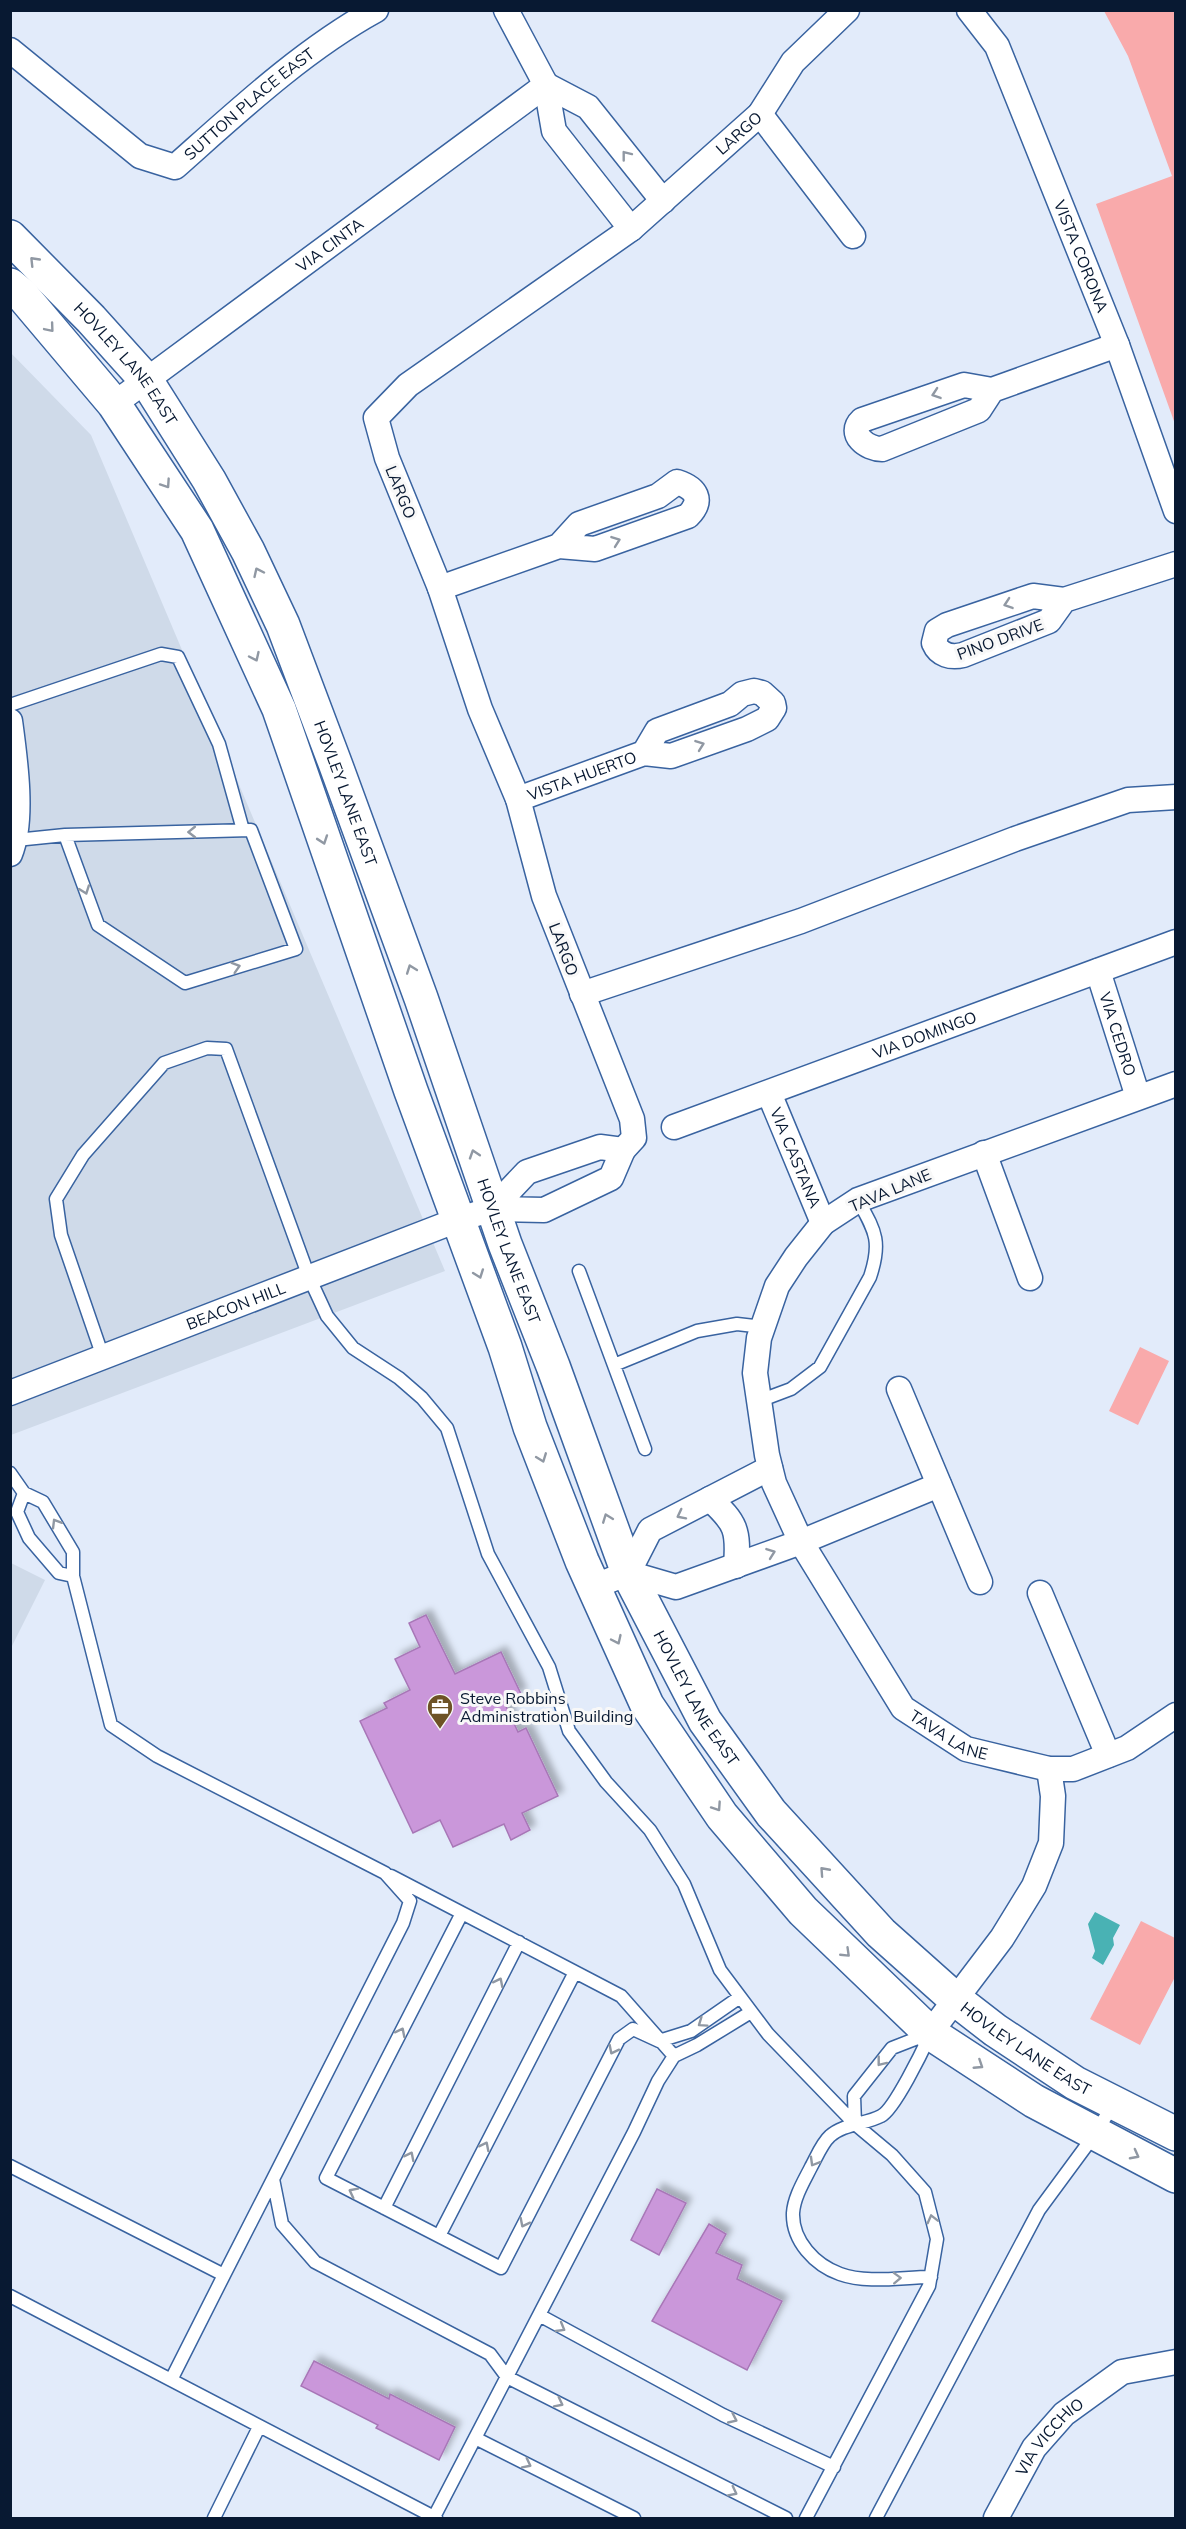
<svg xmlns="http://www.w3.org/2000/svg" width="1186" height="2529" font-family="Mulish,sans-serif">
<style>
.built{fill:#cfdae9}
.green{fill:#f9aaab}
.water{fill:#49b2b4}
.building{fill:#ca97da;stroke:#a877b7;stroke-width:1.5;filter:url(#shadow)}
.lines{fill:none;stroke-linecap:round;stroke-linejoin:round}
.service-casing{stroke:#3963a0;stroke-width:15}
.minor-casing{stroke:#3963a0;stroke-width:27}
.secondary-casing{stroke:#3963a0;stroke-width:36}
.service{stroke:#fff;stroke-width:12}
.minor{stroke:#fff;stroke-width:24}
.secondary{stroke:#fff;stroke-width:33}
.oneway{stroke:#9098a3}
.labels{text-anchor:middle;stroke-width:6;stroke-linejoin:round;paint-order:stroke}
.street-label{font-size:16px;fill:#081932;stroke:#f8f8f8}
.poi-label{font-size:16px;fill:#081932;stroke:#f8f8f8;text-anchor:start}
</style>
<defs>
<filter id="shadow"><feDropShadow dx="5.5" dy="-5.5" stdDeviation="3" flood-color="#0004"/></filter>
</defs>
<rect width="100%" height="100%" fill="#e2ebfa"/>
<path class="built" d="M10,352L91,435L445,1271L11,1435Z
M11,1563L45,1580L11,1648Z"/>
<path class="green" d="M1104,11H1175V424L1096,204L1172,176L1128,56Z
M1140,1347L1169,1361L1138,1425L1109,1411Z
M1141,1921L1175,1938V1977L1140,2045L1090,2019Z"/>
<path class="water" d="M1095,1912L1120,1925L1113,1938L1114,1945L1103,1965L1092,1958L1095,1951L1088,1924Z"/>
<path class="building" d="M426,1615L455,1674L501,1652L521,1694L504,1702L518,1732L526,1728L558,1796L522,1813L530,1830L511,1840L504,1824L453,1847L440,1820L413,1833L360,1721L387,1708L384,1703L410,1690L395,1659L420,1647L409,1623Z
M657,2189L686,2203L659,2255L631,2240Z
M709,2224L726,2234L716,2253L742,2265L737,2279L782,2301L747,2370L652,2321Z
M314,2361L389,2399L390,2394L455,2427L439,2460L376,2428L378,2425L301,2386Z"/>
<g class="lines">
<g class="service-casing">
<path id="service" d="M10,705L161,654L178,657L219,744L243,830
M12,838L16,840L65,835L251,830L296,949L185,983L98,925L65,835
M579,1271L645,1449
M103,1357L61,1235L56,1199L83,1155L164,1063L207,1048L226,1049L309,1277L327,1316L353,1348L399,1378L422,1398L447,1428L488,1554L549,1667L569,1731L606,1782L650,1830L684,1884L720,1970L768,2034L855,2124L892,2155L925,2192L937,2239L929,2286L806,2518
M614,1365L697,1331L737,1324L763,1327
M759,1401L791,1389L820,1367L870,1277C882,1241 875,1231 858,1200
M10,1473L24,1493
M73,1576L59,1573L29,1538L17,1512L24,1493L43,1502L73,1552V1576L111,1725L157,1756L385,1873L410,1901L403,1923L273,2179L282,2224L315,2262L490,2354L507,2377L786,2518
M391,1876L462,1913
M751,2012L697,2045L674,2056L658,2081L634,2132L539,2315L723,2415L834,2467
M930,2035C923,2050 894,2110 881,2116C866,2124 843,2124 830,2136C822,2143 816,2158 811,2167C804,2181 794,2197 793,2213C792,2241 815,2265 840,2274C868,2284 902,2277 931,2277
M674,2056L621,1996L462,1913L326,2178L501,2268L619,2039L633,2029L659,2041L691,2031L740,1997
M855,2124L854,2096L892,2048L928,2034
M10,2166L224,2275L171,2380
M384,2208L519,1942
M439,2236L575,1972
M224,2275L273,2179
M10,2296L434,2517
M475,2438L634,2518
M214,2518L259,2427
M436,2518L434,2517L539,2315
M876,2518L1039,2210L1095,2134L1114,2103"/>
</g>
<g class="minor-casing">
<g id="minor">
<path id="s1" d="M969,10L997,46L1117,345L1176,511"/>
<path id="s2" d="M10,50L140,156L175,167C237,112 303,50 376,10"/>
<path d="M760,114L853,236"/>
<path d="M631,229L554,131L546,85L588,107L663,201"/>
<path d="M992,390L979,410L882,449C867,449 847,434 862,420L964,385L992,390L1117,345"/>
<path id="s3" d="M114,404L546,85L506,10"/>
<path d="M440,588L559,546L595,549L688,516C704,500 696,488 677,482L658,496L579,524L559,546"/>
<path d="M1064,600L1049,621L963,655C951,658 939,655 934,643L937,631L947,625L1033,596L1064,600L1176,564"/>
<path d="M10,721C15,758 24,820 10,854"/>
<path id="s4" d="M518,799L644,753L671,756L747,729L767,719L774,708L773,703L762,693L754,691L742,694L730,704L657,731L644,753"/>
<path id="s5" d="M1098,971L1138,1097"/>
<path d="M582,994L801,921L1015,839L1128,800L1176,797"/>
<path id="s6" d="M1176,1084L858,1200L823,1223L796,1257L777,1286L759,1338L755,1373L767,1455L774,1483L801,1542L903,1708L966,1749L1049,1769H1073L1127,1748L1176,1715"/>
<path id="s7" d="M769,1093L823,1223"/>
<path id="s8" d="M674,1127L1176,942"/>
<path d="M600,1147L623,1150L611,1178L544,1210L492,1209L527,1172Z"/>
<path id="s9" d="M623,1150L634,1138L632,1119L544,896L518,799L480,709L440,588L387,458L376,418L408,385L631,229L760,114L793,62L847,10"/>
<path d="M984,1153L1030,1278"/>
<path d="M899,1389L980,1582"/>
<path id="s10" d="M10,1393L460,1219L492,1209"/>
<path d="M710,1499C736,1523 739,1530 736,1566"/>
<path d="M628,1573L650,1530L770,1468"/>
<path d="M593,1587L628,1573L676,1587L801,1542L939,1485"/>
<path d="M1040,1593L1108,1755"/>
<path d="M930,2033L1002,1938L1034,1886L1051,1843L1053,1796L1049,1769"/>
<path id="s11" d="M996,2518L1034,2448L1064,2414L1122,2372L1176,2362"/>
</g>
</g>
<g class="secondary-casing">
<g id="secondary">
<path id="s12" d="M10,237L91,319L146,380L209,480L248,551L283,625L335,763L421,998L505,1244L553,1366L628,1573L705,1721L771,1813L881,1933L955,1999L995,2030L1075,2083L1176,2134"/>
<path d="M10,285L22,295L114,404L197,530L279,709L411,1091L505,1347L530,1427L582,1561L647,1705L722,1816L803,1911L930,2033L1034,2101L1176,2176"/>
</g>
</g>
<use href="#service" class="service"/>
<use href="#minor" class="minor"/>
<use href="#secondary" class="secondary"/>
</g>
<defs><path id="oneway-chevron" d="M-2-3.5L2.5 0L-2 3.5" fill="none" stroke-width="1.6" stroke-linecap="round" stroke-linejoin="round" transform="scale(1.5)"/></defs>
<g class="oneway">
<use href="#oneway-chevron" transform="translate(626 155) rotate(-128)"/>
<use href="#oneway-chevron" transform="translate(34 261) rotate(-134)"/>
<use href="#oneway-chevron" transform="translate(50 328) rotate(50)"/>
<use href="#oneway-chevron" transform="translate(936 394) rotate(161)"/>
<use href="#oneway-chevron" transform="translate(166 484) rotate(56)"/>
<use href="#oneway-chevron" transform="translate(616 541) rotate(-20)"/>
<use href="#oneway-chevron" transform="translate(258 572) rotate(-115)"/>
<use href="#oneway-chevron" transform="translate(1008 604) rotate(161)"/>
<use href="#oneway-chevron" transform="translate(255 657) rotate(65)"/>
<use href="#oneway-chevron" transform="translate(700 745) rotate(-20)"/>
<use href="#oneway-chevron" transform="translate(192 832) rotate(179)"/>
<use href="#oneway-chevron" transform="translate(323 840) rotate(71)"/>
<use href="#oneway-chevron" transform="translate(85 890) rotate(70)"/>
<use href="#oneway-chevron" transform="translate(236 967) rotate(-17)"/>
<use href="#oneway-chevron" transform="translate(411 969) rotate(-110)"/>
<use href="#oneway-chevron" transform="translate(474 1154) rotate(-108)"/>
<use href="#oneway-chevron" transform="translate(479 1274) rotate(70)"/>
<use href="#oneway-chevron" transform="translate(542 1458) rotate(69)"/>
<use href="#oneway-chevron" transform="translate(681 1515) rotate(153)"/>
<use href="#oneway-chevron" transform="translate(607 1518) rotate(-111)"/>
<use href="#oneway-chevron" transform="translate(56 1523) rotate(-121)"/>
<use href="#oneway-chevron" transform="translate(771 1553) rotate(-20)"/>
<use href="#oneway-chevron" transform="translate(617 1640) rotate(65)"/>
<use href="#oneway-chevron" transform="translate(717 1807) rotate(56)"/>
<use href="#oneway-chevron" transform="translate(824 1871) rotate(-132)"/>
<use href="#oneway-chevron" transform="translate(846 1953) rotate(44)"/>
<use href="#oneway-chevron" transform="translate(499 1982) rotate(-63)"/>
<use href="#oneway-chevron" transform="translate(702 2023) rotate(145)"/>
<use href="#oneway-chevron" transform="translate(401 2032) rotate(-63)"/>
<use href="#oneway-chevron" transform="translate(613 2050) rotate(117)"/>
<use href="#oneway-chevron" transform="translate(881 2062) rotate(128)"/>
<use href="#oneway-chevron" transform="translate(979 2065) rotate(33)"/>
<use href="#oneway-chevron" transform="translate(485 2146) rotate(-63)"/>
<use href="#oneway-chevron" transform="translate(1135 2155) rotate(28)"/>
<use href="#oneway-chevron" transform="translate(410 2156) rotate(-63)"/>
<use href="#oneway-chevron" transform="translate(814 2162) rotate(120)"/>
<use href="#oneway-chevron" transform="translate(353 2192) rotate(-153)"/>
<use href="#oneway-chevron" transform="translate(932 2219) rotate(-104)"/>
<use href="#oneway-chevron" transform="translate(524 2223) rotate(117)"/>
<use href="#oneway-chevron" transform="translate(897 2278) rotate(-2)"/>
<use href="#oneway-chevron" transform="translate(561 2328) rotate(30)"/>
<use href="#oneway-chevron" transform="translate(559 2403) rotate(27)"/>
<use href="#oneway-chevron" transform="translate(733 2419) rotate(25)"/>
<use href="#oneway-chevron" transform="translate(527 2464) rotate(27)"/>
<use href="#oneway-chevron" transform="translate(733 2492) rotate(27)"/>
</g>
<defs>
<g id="office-pin" transform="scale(1.35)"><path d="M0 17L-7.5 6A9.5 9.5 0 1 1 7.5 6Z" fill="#6d5225" stroke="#f8f8f8"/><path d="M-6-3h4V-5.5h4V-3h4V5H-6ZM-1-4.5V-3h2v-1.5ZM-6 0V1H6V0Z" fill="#fff"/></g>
</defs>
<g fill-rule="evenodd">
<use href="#office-pin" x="440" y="1707"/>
</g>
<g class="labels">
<g class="street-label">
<text dy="6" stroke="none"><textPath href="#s2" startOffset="302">SUTTON PLACE EAST</textPath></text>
<text dy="6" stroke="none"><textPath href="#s9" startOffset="1245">LARGO</textPath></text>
<text dy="6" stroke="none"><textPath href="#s3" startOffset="268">VIA CINTA</textPath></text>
<text dy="6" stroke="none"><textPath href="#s1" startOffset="272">VISTA CORONA</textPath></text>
<text dy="6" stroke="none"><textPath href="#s12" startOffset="172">HOVLEY LANE EAST</textPath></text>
<text transform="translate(401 492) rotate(68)" y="6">LARGO</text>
<text transform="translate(1000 639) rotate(-20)" y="6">PINO DRIVE</text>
<text dy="6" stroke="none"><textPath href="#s4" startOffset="68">VISTA HUERTO</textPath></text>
<text dy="6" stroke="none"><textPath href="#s12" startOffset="658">HOVLEY LANE EAST</textPath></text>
<text transform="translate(564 949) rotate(69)" y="6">LARGO</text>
<text dy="6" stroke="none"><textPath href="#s5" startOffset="66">VIA CEDRO</textPath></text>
<text dy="6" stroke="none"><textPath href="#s8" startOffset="267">VIA DOMINGO</textPath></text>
<text dy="6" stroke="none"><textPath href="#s7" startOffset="70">VIA CASTANA</textPath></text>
<text transform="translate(890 1190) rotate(-23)" y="6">TAVA LANE</text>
<text dy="6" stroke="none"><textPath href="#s12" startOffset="1144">HOVLEY LANE EAST</textPath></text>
<text dy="6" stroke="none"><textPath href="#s10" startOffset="242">BEACON HILL</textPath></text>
<text dy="6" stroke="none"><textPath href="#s12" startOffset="1630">HOVLEY LANE EAST</textPath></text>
<text dy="6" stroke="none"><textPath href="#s6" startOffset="974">TAVA LANE</textPath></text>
<text dy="6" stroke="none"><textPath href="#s12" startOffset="2116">HOVLEY LANE EAST</textPath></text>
<text dy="6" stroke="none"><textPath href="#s11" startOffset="98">VIA VICCHIO</textPath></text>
</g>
<g class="poi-label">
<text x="460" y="1704">Steve Robbins<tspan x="460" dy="18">Administration Building</tspan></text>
</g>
</g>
<rect width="1186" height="2529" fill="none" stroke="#081932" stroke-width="24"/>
</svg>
